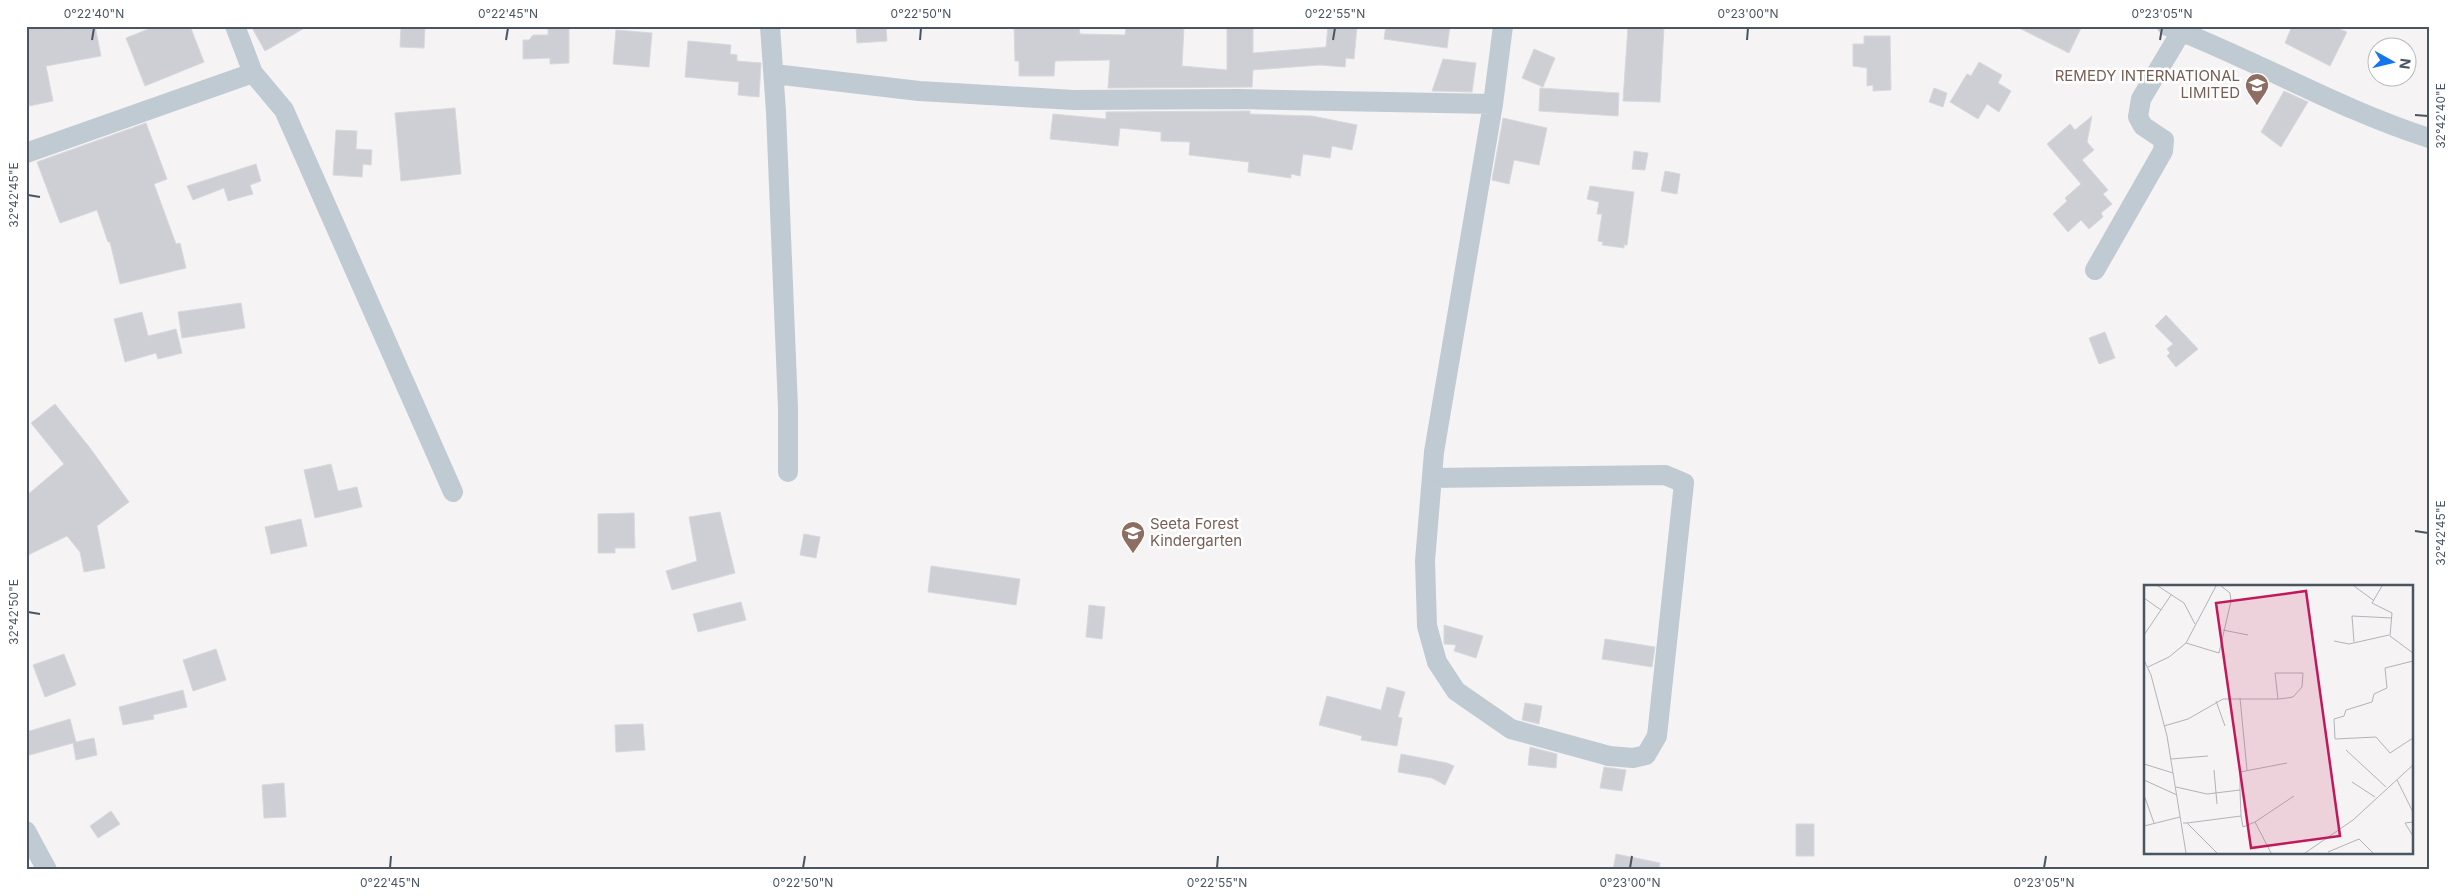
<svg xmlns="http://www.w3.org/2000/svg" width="2455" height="896" font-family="Inter,sans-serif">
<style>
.building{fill:#cdcfd5;stroke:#d7d9de}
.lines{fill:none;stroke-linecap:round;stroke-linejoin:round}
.minor{stroke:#c0cad2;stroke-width:20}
.ticks{fill:none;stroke:#495661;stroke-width:2}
.labels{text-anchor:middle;stroke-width:5;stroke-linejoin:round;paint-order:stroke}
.education-label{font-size:15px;fill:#785e54;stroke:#fff;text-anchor:end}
.inset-road{fill:none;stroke:#b0b4b9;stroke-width:1}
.view{fill:#c2185b;fill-opacity:0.15;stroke:#c2185b;stroke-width:2.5}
.inset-edge{fill:none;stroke:#495661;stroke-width:2.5}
.neatline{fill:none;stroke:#495661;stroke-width:2}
.ticks-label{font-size:12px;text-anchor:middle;fill:#495661}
</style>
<rect width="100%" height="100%" fill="#f5f3f3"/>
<path class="building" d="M26,26H95L101,56L46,66L53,101L29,106L26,93Z
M156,26H190L204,62L145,86L126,38Z
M251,26H308L265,51Z
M401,26H425L424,48L400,47Z
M856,26H886L887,41L857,43Z
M1014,26H1079L1080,34L1125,35L1126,26H1184L1182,66L1227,70V26H1253V53L1326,47L1328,26H1357L1354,59L1346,58L1345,67L1320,65L1253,70L1252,87L1108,88L1110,60L1055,61L1054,76H1019V61H1015Z
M1386,26H1450L1447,48L1384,39Z
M1628,26L1664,27L1660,102L1623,101Z
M2015,26H2082L2069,53Z
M2292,26H2333L2347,32L2330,66L2285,43Z
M548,28H569V63L550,64V58L523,59V40H529L533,35H548Z
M616,30L652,33L649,67L613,64Z
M1864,36H1890L1891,90L1873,91V85L1867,86V68L1853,66V44H1864Z
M688,41L731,45L730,54L737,55V61L761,63L759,97L738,95L739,82L685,77Z
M1534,49L1555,58L1543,87L1522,78Z
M1443,59L1476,63L1472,92L1432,91Z
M1979,62L2002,75L1998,83L2011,91L1999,112L1987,104L1978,119L1950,102L1967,74L1971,76Z
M1540,88L1619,93L1618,116L1539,111Z
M1934,88L1947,93L1943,107L1929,102Z
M2284,91L2308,102L2281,147L2261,132Z
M455,108L461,174L401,181L395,113Z
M1250,111V114L1312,116L1357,125L1352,150L1332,146L1330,158L1303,154L1300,176L1291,174V178L1248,172L1249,162L1189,155L1190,142L1161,141V132L1120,128L1118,146L1050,139L1053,114L1106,119V112Z
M2092,116L2087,142L2094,150L2082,160L2108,190L2103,194L2112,204L2101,213L2103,217L2089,229L2081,220L2068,232L2053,214L2067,201L2065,198L2081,184L2047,144L2070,124L2075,130Z
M1503,118L1547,128L1539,165L1514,160L1509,184L1492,180Z
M146,123L167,179L154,184L176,244L180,243L186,268L120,284L110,242H108L97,210L60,223L37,162Z
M336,130L357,131L356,149L372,150L371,165L363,164L362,177L333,175Z
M1634,151L1648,153L1645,170L1632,169Z
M256,164L261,181L250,185L253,194L228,201L224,188L193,200L187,186Z
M1665,171L1680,174L1677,194L1661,191Z
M1590,186L1634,192L1627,245H1624V248L1602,245L1603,242L1598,241L1602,214H1597L1599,202L1587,199Z
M241,303L245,328L182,338L178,312Z
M142,312L148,336L176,329L182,353L158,359L156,353L125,362L114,319Z
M2166,315L2198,349L2176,367L2167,356L2170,353L2167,349L2173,344L2155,326Z
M2105,332L2115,358L2099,364L2089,338Z
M55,404L90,448L129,502L97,526L105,568L84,572L80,552L67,536L26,556V496L64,464L31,423Z
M331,464L338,491L357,487L362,507L315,518L304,470Z
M720,512L735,573L672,590L666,571L697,561L689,517Z
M634,513L635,548H615V553H598V514Z
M301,519L307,546L271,554L265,527Z
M804,534L820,537L816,558L800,555Z
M931,566L1020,579L1016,605L928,592Z
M741,602L746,620L698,632L693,614Z
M1089,605L1105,607L1102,639L1086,637Z
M1444,625L1483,636L1476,658L1454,651L1456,645L1444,644Z
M1605,639L1655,647L1652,667L1602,659Z
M216,649L226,680L193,691L183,660Z
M64,654L76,685L45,697L33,665Z
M1387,687L1405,692L1398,717L1402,718L1397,746L1361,740L1362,736L1319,725L1327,696L1381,710Z
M183,690L187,707L153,715L154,719L123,725L119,707Z
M1525,703L1542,706L1539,724L1522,720Z
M70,719L76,742L94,738L97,755L76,760L73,743L26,756V732Z
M643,724L645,750L616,752L615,725Z
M1530,747L1557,754L1556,768L1528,765Z
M1401,754L1447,763L1454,766L1445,785L1432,778L1398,772Z
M1604,767L1626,770L1622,791L1600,788Z
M284,783L286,817L264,818L262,785Z
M111,811L120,824L98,838L90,826Z
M1796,824H1814V856H1796Z
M1616,854L1660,863L1659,870H1613Z"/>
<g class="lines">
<path class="minor" d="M770,26L776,112L788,408V472
M2167,26C2256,60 2338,109 2429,138
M253,73L284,110L453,492
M774,74L919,91L1074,100L1238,99L1493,104
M26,153L253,73L235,26
M2095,270L2163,151L2164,140L2143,126L2138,117L2141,99L2181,32
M1432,478L1665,475L1684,483L1657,736L1646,755L1633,758L1609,756L1511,729L1456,691L1437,662L1427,626L1425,561L1434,452L1493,104L1503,26
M26,831L47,870"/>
</g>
<path class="ticks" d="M92,40L94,28M506,40L508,28M920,40L921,28M1333,40L1335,28M1747,40L1748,28M2160,40L2162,28M2415,115L2428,116M28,195L40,197M2415,531L2428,533M28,612L40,614M390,868L391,856M803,868L805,856M1217,868L1218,856M1630,868L1632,856M2044,868L2046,856"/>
<defs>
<g id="school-pin" transform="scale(1.25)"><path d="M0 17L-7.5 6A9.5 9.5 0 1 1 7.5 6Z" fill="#8d6e63" stroke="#fff"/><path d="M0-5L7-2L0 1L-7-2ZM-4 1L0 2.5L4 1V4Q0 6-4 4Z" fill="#fff"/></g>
</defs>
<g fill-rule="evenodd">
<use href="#school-pin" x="2257" y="85"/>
<use href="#school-pin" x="1133" y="533"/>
</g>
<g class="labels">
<g class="education-label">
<text x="2240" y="81">REMEDY INTERNATIONAL<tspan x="2240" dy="17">LIMITED</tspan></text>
<text x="1150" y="529" text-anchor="start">Seeta Forest<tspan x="1150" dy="17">Kindergarten</tspan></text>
</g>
</g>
<g transform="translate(2144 585)">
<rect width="269" height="269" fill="#f5f3f3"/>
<path class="inset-road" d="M14,1L40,18L51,39M210,1L229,15M238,1L228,18L248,28L246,51L269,68M0,13L17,25M79,45L104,50M0,50L27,10M190,56L205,59L245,50M210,57L208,31L248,33M42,58L75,68L87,16L86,8L77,1M0,75L7,90L23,151L42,268M269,76L241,83L243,103L230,109L228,117L202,125L200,131L190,134L191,154L232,152L246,168L269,153M4,82L25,72L42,58L72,1M96,113L103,185M72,116L81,141M20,141L44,134L79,114H134L143,113L149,112L158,102L159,88H131L134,114M202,165L242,202M27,174L64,171M0,179L29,188M70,185L73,219M0,195L33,210M253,195L269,227M208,197L231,212M32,202L63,209L96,205L97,231M96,205V187L143,178M0,210L10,238M111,237L150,211M269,237L261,238L269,251M39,238H43L73,268M43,238L97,231L99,242L111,237L127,268M0,241L36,232M184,267L215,254L229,268M161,268L209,235L269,180"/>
<path class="view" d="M162,6L196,251L107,263L72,18Z"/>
<rect width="269" height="269" class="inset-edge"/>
</g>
<rect width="2455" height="896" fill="none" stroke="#ffffff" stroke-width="55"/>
<g transform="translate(2392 62) rotate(98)"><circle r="24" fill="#ffffff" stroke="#b6bbc0"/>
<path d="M0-4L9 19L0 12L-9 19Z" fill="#1475ee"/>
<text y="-8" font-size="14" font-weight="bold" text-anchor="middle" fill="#495661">N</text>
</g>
<rect x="28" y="28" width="2400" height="840" class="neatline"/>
<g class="ticks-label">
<text x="94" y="18">0°22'40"N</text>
<text x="508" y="18">0°22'45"N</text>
<text x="921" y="18">0°22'50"N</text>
<text x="1335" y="18">0°22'55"N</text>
<text x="1748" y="18">0°23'00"N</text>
<text x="2162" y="18">0°23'05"N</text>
<text transform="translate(2441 116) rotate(-90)" y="4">32°42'40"E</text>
<text transform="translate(14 195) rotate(-90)" y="4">32°42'45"E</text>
<text transform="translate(2441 533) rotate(-90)" y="4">32°42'45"E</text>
<text transform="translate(14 612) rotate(-90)" y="4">32°42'50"E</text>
<text x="390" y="887">0°22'45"N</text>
<text x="803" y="887">0°22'50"N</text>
<text x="1217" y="887">0°22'55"N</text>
<text x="1630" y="887">0°23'00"N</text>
<text x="2044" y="887">0°23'05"N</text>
</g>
</svg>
